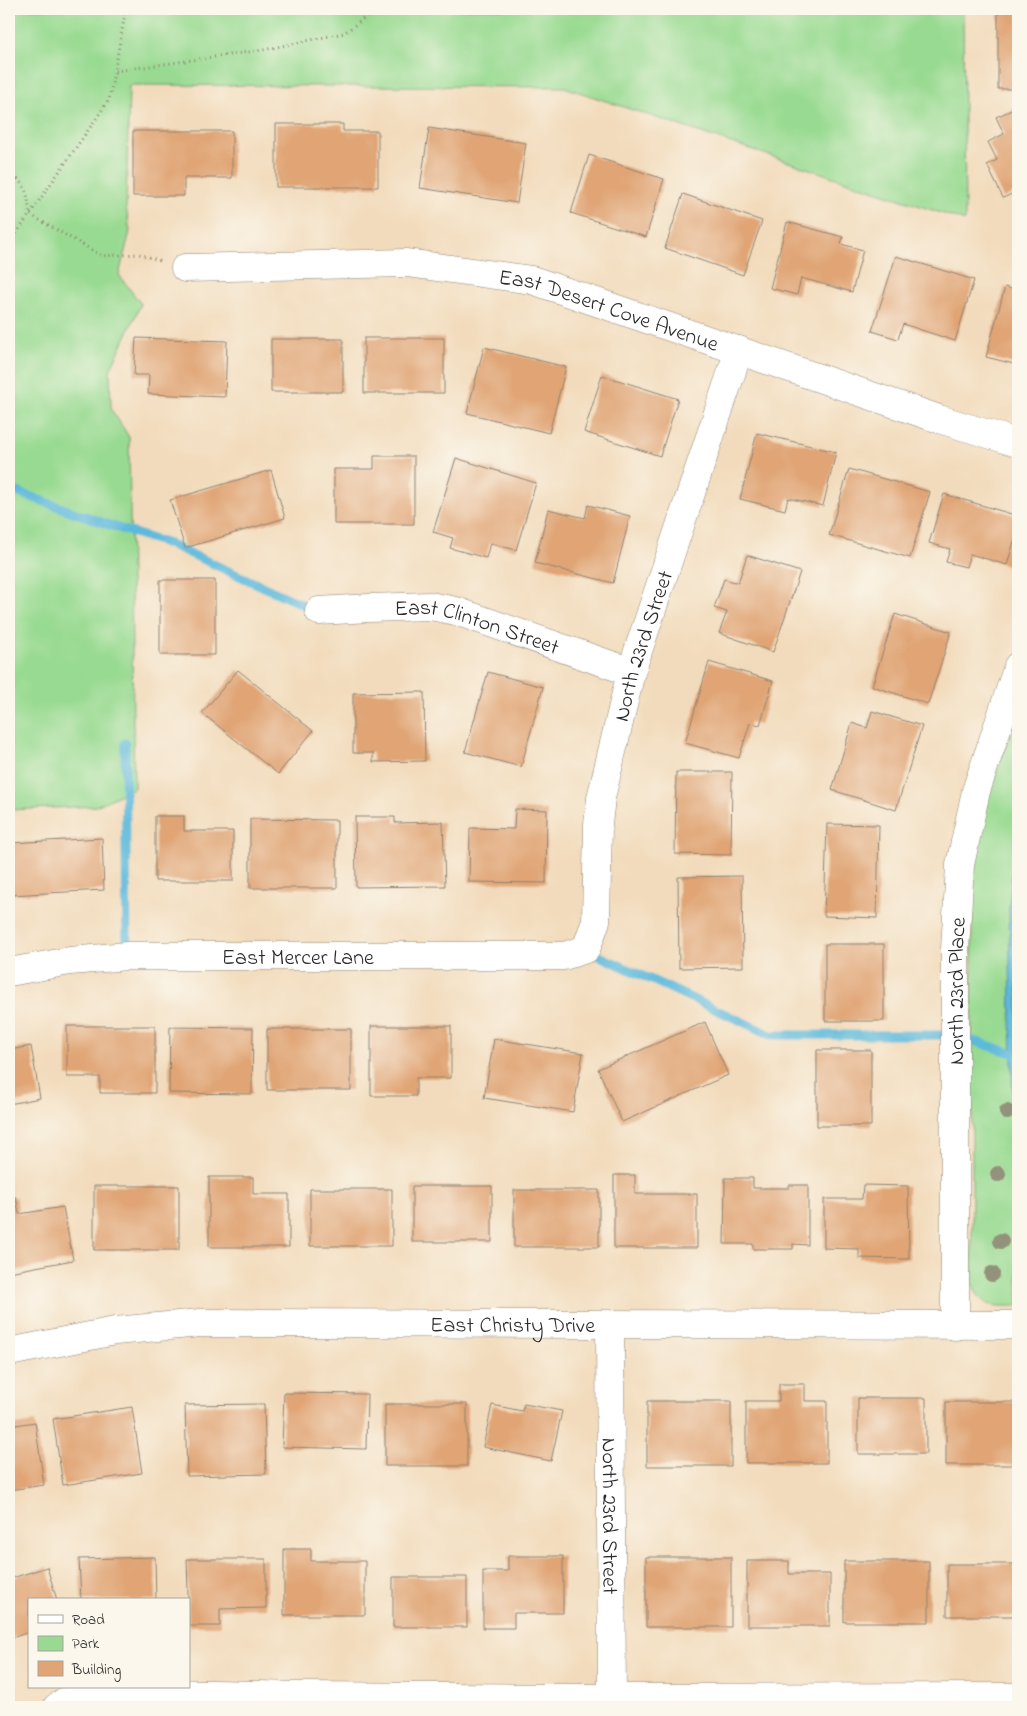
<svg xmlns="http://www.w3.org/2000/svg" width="1027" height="1716" font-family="'Indie Flower',sans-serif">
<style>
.green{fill:#98da91;stroke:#62825e}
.water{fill:#5db9db;stroke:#447283}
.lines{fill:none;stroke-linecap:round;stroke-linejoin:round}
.stream{stroke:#5db9db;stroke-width:9}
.building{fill:#e0a475}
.street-casing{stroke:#8e8374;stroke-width:29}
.path{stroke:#8e8374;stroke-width:3;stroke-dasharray:1 4;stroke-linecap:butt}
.street{stroke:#fff;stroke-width:28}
.tree{fill:#93927a}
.labels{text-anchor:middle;stroke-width:5;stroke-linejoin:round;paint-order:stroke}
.street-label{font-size:22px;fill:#2b2b2b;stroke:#fbf7ec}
</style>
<rect width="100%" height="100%" fill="#fbf7ec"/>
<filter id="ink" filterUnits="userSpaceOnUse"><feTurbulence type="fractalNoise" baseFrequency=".02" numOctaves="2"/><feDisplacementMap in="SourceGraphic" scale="10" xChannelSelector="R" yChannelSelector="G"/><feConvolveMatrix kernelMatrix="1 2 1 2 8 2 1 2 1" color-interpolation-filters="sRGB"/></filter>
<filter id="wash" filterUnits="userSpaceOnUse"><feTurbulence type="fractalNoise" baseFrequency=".0096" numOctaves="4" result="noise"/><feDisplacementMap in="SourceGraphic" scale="20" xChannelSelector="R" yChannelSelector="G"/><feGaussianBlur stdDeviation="1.12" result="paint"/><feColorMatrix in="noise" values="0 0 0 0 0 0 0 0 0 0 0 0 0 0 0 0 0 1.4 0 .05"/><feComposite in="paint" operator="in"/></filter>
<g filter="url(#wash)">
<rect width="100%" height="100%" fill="#f2dbbc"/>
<path class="green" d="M9,9H963L965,221L564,87L129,85L126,207L130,231L119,275L141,304L110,370L111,409L129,437L134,788L96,806L9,810Z
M1018,710V1306C993,1306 981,1309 972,1282V877L978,834L989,795Z"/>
<path class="water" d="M1018,808V1192L1014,1175L1009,907Z"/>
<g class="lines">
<path class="stream" d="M9,489L121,529L169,544L317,611
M125,743L127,953
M589,951L771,1035H955L1012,1053L1018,1058"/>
</g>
<g id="blocks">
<path class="building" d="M998,9H1018V89H998Z
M1018,107V191L1003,198L987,165L997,160L988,142L1004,134L996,117Z
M276,124H343V131H378V187H276Z
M429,128L526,143L517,203L420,188Z
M133,131H232V178H184V196H133Z
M589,155L664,179L646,237L571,213Z
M683,194L762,221L743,275L665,248Z
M787,222L843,237L841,244L863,250L852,292L801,278L797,295L770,288Z
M896,256L974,280L955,341L903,324L898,339L872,331Z
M1005,287L1018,291V365L986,357Z
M136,338L227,341L225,397L148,394L149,375H134Z
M364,338H444V393H364Z
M271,339H343V392H271Z
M484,347L566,367L549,433L467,413Z
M602,375L678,399L660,456L584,432Z
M757,433L836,452L823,506L788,498L785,510L740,499Z
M374,456H414V524H334V469H374Z
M456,458L536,483L516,550L490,543L486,558L450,548L453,538L433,532Z
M849,469L930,492L910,558L829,535Z
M271,470L285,518L185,548L170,500Z
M944,494L1018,516V528L1007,565L970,554L966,567L946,562L950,549L929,543Z
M588,505L630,516L613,583L535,563L548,509L585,518Z
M747,555L800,572L773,652L719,633L727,612L714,608L724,579L738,583Z
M160,580H215V655H160Z
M895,614L951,632L928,704L872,686Z
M709,662L773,681L760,725L750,723L739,758L685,743Z
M238,670L313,731L278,774L202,713Z
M488,672L543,687L521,767L465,752Z
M424,692L425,761L373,762V753H353V693Z
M872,711L922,726L896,810L832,790L852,723L867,728Z
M676,772H732L731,855L675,854Z
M515,809L547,810L546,883L469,882L470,828L514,829Z
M155,816H184V831H233V881H155Z
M355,817H395V823L443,822L445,886L356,887Z
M250,819L337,820V888H250Z
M827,824L879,825L877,918L824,916Z
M102,838L104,890L9,895V843Z
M742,876L743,967L679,968L678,877Z
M825,944H884V1021H825Z
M705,1022L728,1075L622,1122L598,1069Z
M67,1026H155V1093H100V1077H67Z
M371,1026H451V1078H416V1096H371Z
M170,1027L253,1028L252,1094L169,1093Z
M267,1029H351V1090H267Z
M494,1039L583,1053L573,1112L484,1098Z
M31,1046L40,1098L9,1104V1050Z
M817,1050H871V1126H817Z
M614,1175H635V1194H697V1248H614Z
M209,1177H253V1194H289V1247H209Z
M725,1178H753V1188H789V1185H808V1245L793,1244V1249H753V1244H724Z
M863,1185L908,1186L909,1259L859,1258V1249L824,1248V1199H862Z
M94,1186H179V1250H94Z
M412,1186H492V1242H412Z
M310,1189H392V1246H310Z
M514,1190H599V1247H514Z
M16,1197L19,1214L63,1207L73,1260L9,1272V1198Z
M779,1384H805V1401H827V1463H746V1401H779Z
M284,1393L367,1394L366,1449L282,1447Z
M858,1398H926V1454H858Z
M647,1401H731V1466H647Z
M946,1402H1018V1465H946Z
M264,1404L266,1474L187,1476L185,1405Z
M385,1404H467V1466H385Z
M524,1404L562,1411L551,1461L483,1447L492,1405L522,1411Z
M132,1407L142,1473L63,1485L53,1419Z
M35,1422L44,1485L9,1490V1426Z
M284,1549H311V1561H365V1615H284Z
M508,1556H563V1613H514V1628H483V1571H508Z
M155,1557L156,1600H81L79,1559Z
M646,1557H731V1627H646Z
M187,1559H266V1608L220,1609V1626H189Z
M747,1561H789V1574H830V1626H747Z
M844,1561H929V1622H844Z
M947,1564H1018V1616H947Z
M47,1567L57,1600H29V1632L9,1639V1579Z
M393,1577H467V1627H393Z"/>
</g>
</g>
<g filter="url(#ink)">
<use href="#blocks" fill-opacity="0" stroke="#8e8374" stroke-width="1"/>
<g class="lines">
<g class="street-casing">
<g id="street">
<path id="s1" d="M185,268L407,263L532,280L939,419L1018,443"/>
<path id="s2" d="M319,611L369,608L430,606L456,611L631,672"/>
<path id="s3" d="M9,972L70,961L127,956H564L586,949L596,921L598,824L601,798L631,672L739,350"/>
<path id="s4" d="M610,1325L612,1707"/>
<path id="s5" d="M955,1326V949L960,865L976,791L1018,666"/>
<path id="s6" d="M9,1352L115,1331L200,1323L1018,1325"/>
<path d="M57,1707L66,1701L119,1692L302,1696L578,1698L1018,1697"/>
</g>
</g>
<path class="path" d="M115,71L263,50L344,33L377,9
M9,173C26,183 29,195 29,214L102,256L139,254L161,261
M9,263L16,234L109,100L126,9"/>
<use href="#street" class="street"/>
</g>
<g class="tree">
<circle cx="1007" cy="1112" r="8"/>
<circle cx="998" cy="1174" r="8"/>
<circle cx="1001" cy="1241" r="8"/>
<circle cx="992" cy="1274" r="8"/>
</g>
</g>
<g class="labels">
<g class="street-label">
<text dy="8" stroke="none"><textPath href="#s1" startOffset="430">East Desert Cove Avenue</textPath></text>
<text dy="8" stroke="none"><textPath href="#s2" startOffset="161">East Clinton Street</textPath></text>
<text dy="8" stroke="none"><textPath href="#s3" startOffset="890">North 23rd Street</textPath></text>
<text dy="8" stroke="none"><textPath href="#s3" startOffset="290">East Mercer Lane</textPath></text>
<text dy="8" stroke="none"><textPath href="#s5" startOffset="335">North 23rd Place</textPath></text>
<text dy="8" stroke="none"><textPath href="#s6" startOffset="506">East Christy Drive</textPath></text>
<text dy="8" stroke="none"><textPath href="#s4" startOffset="191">North 23rd Street</textPath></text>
</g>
</g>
<rect width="1027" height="1716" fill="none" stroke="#fbf7ec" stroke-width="30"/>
<rect x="28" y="1598" width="162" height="90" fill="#fbf7ec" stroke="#a8a59f"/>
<rect x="38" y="1615" width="25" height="8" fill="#ffffff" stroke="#a8a59f"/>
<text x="72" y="1624" font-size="15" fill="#2b2b2b">Road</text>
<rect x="38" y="1636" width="25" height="15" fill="#98da91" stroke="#a8a59f"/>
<text x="72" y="1648" font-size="15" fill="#2b2b2b">Park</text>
<rect x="38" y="1661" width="25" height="15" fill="#e0a475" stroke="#a8a59f"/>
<text x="72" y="1674" font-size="15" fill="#2b2b2b">Building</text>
</svg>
